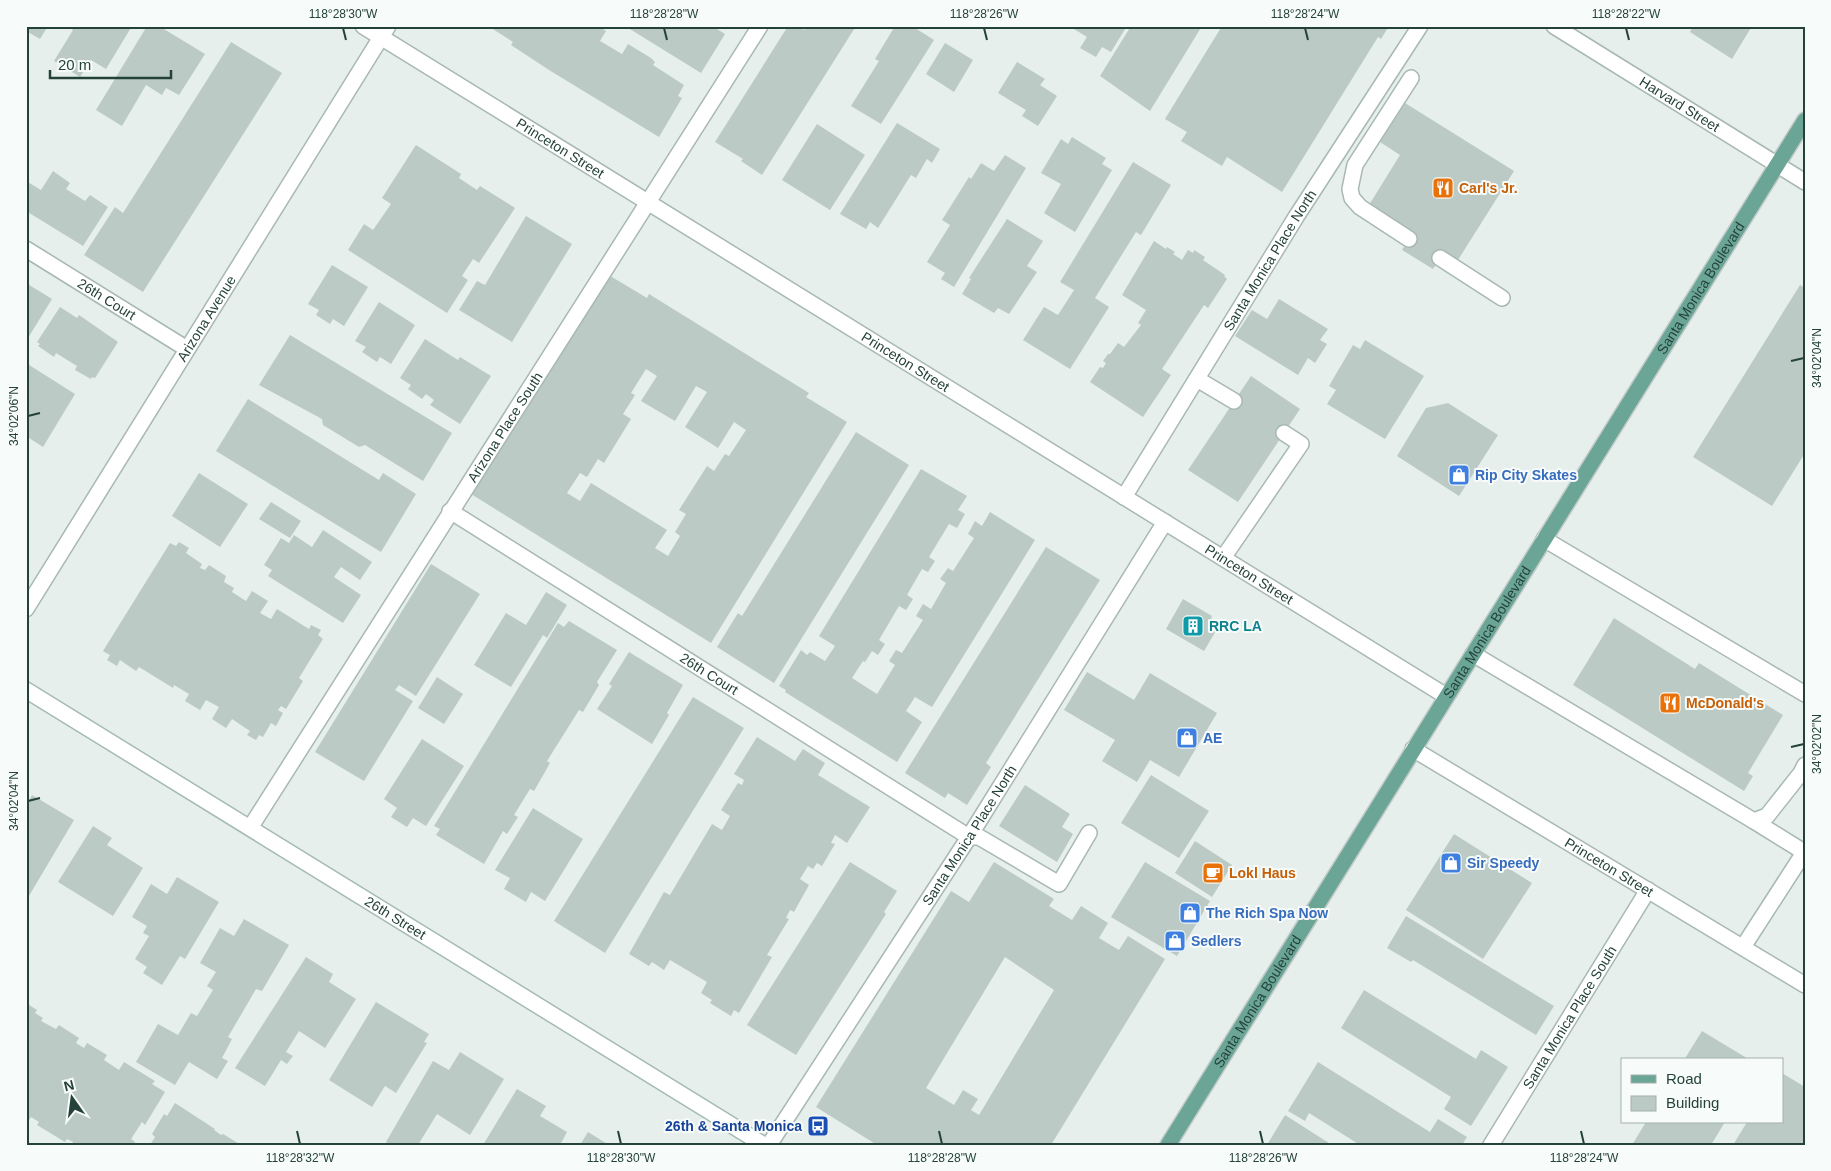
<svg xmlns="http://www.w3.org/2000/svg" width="1831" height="1171" font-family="Arial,sans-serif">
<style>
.building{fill:#bbcac4;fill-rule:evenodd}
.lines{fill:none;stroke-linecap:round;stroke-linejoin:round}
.service-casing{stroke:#a8b8b2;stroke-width:18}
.minor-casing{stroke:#a8b8b2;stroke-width:18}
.secondary-casing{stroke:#a4bbb3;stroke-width:18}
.primary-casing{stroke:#c2cac8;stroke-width:18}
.service{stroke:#fff;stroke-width:15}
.minor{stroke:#fff;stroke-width:15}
.secondary{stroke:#fff;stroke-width:15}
.primary{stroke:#6aa596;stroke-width:15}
.ticks{fill:none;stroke:#24423a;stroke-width:2}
.labels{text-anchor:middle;stroke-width:4;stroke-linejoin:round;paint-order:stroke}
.street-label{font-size:14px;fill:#24423a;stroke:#f7fbf9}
.food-label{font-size:14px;font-weight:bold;fill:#c56008;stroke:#f7fbf9;text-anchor:start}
.shop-label{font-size:14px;font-weight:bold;fill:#366cbe;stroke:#f7fbf9;text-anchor:start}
.culture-label{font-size:14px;font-weight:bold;fill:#0d838f;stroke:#f7fbf9;text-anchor:start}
.transit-label{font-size:14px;font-weight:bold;fill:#164399;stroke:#f7fbf9;text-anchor:end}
.neatline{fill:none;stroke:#24423a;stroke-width:2}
.ticks-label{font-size:12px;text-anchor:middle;fill:#24423a}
</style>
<rect width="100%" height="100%" fill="#e6efeb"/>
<path class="building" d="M26,26H48L40,39L26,31Z
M66,26H132L106,69L91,60L80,77L54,61L73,30Z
M147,26H159L205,54L179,95L166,88L162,95L146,85L122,126L96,110Z
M488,26H598L606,31L600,41L622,54L628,44L651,58L655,62L653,65L684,85L678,96L682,98L659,137L549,70L511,45L513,42Z
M625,26H718L717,29L725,34L701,73Z
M788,26H798L804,30L807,26H856L762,175L741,161L743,159L715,142Z
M895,26H912L934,40L881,124L851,106L879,61L875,59Z
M1069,26H1127L1111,52L1102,47L1096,57L1080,48L1087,37Z
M1131,26H1202L1150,111L1100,76Z
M1222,26H1389L1381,39L1378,37L1282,192L1227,157L1222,166L1181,141L1187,132L1165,119Z
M1693,26H1752L1732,59L1690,32Z
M231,42L282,73L143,292L84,255L115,207L123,213Z
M945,43L973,60L954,92L926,74Z
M1017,62L1045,79L1040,85L1057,96L1038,126L1022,116L1026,110L998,93Z
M1405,103L1514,171L1458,260L1445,251L1433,269L1402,250L1413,232L1369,205L1400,155L1380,142Z
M897,123L940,149L932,163L927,159L916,178L911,175L878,228L870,222L866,229L840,214Z
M817,124L865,155L830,210L782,180Z
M1072,137L1106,158L1102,164L1112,170L1075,232L1044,213L1061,184L1041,173L1061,139L1068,144Z
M416,145L461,174L459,178L477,190L480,186L515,208L479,263L473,259L462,276L468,280L447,313L348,250L364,224L373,230L391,204L382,198Z
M1005,155L1026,168L954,287L941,279L945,273L927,262L950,225L942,220L969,177L971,179L981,163L994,171Z
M1133,162L1171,185L1141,235L1136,232L1095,298L1109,307L1070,369L1023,340L1044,307L1058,315L1074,290L1060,282Z
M53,171L70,183L66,189L85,201L90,195L108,207L83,246L26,211V181L41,190Z
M526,216L572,244L512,342L459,310L477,281L485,285Z
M1007,219L1043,241L1027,266L1037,272L1009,314L998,308L994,313L962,294L971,279L969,278Z
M1154,241L1166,249L1167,247L1175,252L1173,254L1182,260L1188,250L1193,253L1194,250L1205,257L1203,260L1225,275L1224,276L1227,279L1208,308L1204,305L1162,369L1171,375L1143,417L1090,382L1100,367L1103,368L1106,363L1103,361L1108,354H1110L1118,343L1124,347L1141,325L1138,323L1146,310L1122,295Z
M332,265L368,287L344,326L333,319L330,324L316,315L319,310L308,304Z
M607,274L647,298L649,294L809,393L806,397L847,422L711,643L471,494ZM646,369L657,376L641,401L675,421L696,386L707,392L685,427L718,448L734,422L746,430L729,456L725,454L714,471L707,466L679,510L686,514L675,532L680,536L668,556L655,548L667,530L591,483L580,501L567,493L580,473L587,477L598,459L604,463L631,419L623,414L635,395L631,393Z
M26,283L52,299L28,338L26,336Z
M1800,285L1805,288V453L1772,506L1693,457Z
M1279,299L1328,329L1320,340L1327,344L1315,363L1308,358L1298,375L1235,336L1252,310L1267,319Z
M379,302L415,325L391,364L380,357L377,362L362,352L366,347L355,341Z
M60,307L77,318L79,315L118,342L95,378L92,377L91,379L75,370L77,366L56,353L54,357L38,346L40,344L37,342Z
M290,335L452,433L423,481L365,445L359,447L323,425L322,419L259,385Z
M425,339L458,360L460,357L491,376L460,424L430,405L434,400L426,394L422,399L408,389L411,385L400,378Z
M1365,340L1424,376L1385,439L1327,404L1336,390L1329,386L1353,345L1360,349Z
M26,363L75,394L43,447L26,436Z
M1251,376L1300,409L1238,502L1188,470Z
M248,399L379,480L383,473L416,494L381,552L216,451Z
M1448,403L1498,435L1459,496L1397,456L1426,408Z
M856,432L909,465L774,683L717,647L738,613L742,616Z
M921,469L967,496L958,510L965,514L957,528L949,524L929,557L935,561L928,572L922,569L907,595L913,599L906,610L899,606L879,640L885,644L878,655L872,651L865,662L863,661L852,678L877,694L895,665L889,661L896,650L902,653L923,620L916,616L923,604L931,609L946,583L940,579L948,568L953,571L974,538L968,534L975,521L982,526L990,512L1035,540L932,707L915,697L906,711L922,722L897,762L785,692L786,690L779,686L801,650L807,655L810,652L825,661L835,646L819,636Z
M199,473L248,504L220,547L172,516Z
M271,502L301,521L290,538L259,519Z
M323,530L372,562L360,580L341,567L334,577L361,595L343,623L268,576L272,570L264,565L281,538L289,543L294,535L312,547Z
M179,542L189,548L186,553L202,564L200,568L205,570L209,565L226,576L224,582L234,588L232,592L246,601L252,591L268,601L260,613L271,619L277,609L309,629L311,625L321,630L318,635L323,639L299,678L303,681L286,709L281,706L278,710L283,713L276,726L271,723L263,737L259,735L256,740L247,735L250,731L232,719L226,728L212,719L219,707L206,700L200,710L185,701L189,694L174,685L173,688L139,667L136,671L120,660L117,666L107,660L110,655L103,651L170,543L176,546Z
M1046,547L1100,580L986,763L991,767L967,805L948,793L945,798L905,773Z
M431,564L480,594L416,696L399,685L395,690L413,701L364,781L315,752Z
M546,592L567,605L547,638L543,635L511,687L474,665L506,613L526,625Z
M1183,599L1212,616L1211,618L1220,624L1204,651L1166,629Z
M1614,618L1695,669L1699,663L1783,715L1748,773L1753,776L1744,791L1573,685Z
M569,621L617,650L597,682L599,685L583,712L579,710L547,761L550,763L534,791L530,789L514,815L518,817L507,834L503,831L484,864L436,835L440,829L434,826L558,623L564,627Z
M629,652L683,685L667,713L669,715L652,744L597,709L612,686L609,684Z
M1087,672L1134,700L1150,673L1217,713L1179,777L1150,760L1137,782L1102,761L1115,740L1064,710Z
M437,677L463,694L444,724L418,708Z
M693,697L744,728L605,953L554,921Z
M757,737L795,761L803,749L825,763L818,775L870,807L847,843L835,835L831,843L835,844L822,866L817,863L813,869L808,866L800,879L809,885L794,912L790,910L786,918L789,919L767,955L772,957L739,1013L734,1010L731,1016L710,1003L712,1000L701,993L707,982L670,960L664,970L652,962L649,966L629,954L664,892L670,895L712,824L722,830L730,816L721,810L738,783L742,785L744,780L734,774Z
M422,739L464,766L426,826L413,818L407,827L391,817L397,808L384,799Z
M1151,775L1209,811L1179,858L1121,823Z
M1025,785L1070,814L1062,827L1073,834L1057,862L999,826Z
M32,795L74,820L26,901V806Z
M533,808L583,839L545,901L531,892L526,902L504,889L510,878L495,870Z
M93,826L112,838L107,845L143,868L113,916L58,882Z
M1454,834L1532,883L1483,959L1406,910Z
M1195,841L1232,865L1212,897L1175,873Z
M850,862L897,891L884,912L886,914L796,1055L747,1025Z
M994,862L1054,899L1049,906L1072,920L1081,906L1108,923L1099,938L1119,950L1128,936L1165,959L1051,1145H877L816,1107L951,891L969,902ZM1005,957L1054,990L979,1115L971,1110L978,1099L963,1090L954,1105L926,1088Z
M1145,862L1210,901L1177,956L1111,917Z
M177,877L219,902L185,959L180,956L162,985L143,973L147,967L135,959L149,936L143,933L147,926L132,917L151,884L167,894Z
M1406,916L1554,1006L1536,1035L1413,960L1411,962L1387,948Z
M244,919L289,945L262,991L256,989L228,1037L232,1039L222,1058L228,1061L217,1079L189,1062L175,1085L136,1062L158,1024L178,1035L191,1013L197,1016L213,990L207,986L216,972L200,963L220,928L234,936Z
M306,957L333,974L329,982L356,999L325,1048L299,1031L286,1052L293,1056L287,1064L281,1060L265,1086L235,1068Z
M1364,990L1476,1059L1481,1050L1508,1067L1471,1126L1444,1109L1451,1097L1341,1028Z
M376,1002L429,1034L424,1042L427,1043L396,1093L385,1086L372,1107L329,1080Z
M26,1003L37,1010L35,1013L43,1018L41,1021L56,1029L59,1025L79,1038L76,1043L84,1048L87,1043L107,1055L104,1060L119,1070L124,1062L155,1081L152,1084L165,1092L145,1125L142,1122L131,1139L135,1142L133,1145H72L73,1142L67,1139L65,1142L37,1125L39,1122L31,1117L29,1120L26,1118Z
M1702,1031L1750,1060H1684Z
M460,1052L504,1079L470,1135L437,1114L418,1145H391L386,1142L433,1061L449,1070Z
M1318,1062L1430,1132L1438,1119L1467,1137L1462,1145H1360L1309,1113L1305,1121L1288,1111Z
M1782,1073L1805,1087V1145H1733L1747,1122H1782Z
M517,1089L546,1106L540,1116L567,1132L560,1145H483Z
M175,1103L215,1129L214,1130L221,1135L223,1134L241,1145H150L155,1137L152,1134L164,1114L167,1116Z
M1285,1115L1332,1145H1267Z
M1646,1122H1725L1711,1145H1632Z
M588,1132L609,1145H580Z"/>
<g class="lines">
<g class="service-casing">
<g id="service">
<path d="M1409,239L1360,207L1352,198L1350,189L1355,165L1411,78"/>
<path id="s1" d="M26,249L187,349"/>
<path d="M1440,258L1502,298"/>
<path d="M1197,379L1234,401"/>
<path id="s2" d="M1124,497L1296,217L1420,26"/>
<path id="s3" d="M450,511L969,837H979L1059,884L1089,833"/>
<path d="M1544,539L1805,694"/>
<path d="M1223,558L1301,444L1284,433"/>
<path d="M1473,654L1754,821L1767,816L1801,773L1805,765"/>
<path d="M1754,821L1804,852"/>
<path id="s4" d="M250,828L760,26"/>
<path d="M1743,947L1805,851"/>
<path id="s5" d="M769,1145L969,837L1165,522"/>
<path id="s6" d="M1491,1145L1648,890"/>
</g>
</g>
<g class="minor-casing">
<g id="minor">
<path id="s7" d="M363,26L1446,696"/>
<path id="s8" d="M1554,26L1805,182"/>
<path id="s9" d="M26,609L388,26"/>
<path id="s10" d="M1413,749L1805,985"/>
</g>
</g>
<g class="secondary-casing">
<g id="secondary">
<path id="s11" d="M26,690L764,1145"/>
</g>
</g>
<g class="primary-casing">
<g id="primary">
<path id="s12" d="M1168,1145L1805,120"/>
</g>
</g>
<use href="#service" class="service"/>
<use href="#minor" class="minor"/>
<use href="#secondary" class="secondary"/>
<use href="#primary" class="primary"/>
</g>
<path class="ticks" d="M343,28L346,40M664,28L667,40M984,28L987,40M1305,28L1308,40M1626,28L1629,40M1791,361L1804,358M28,416L40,413M1791,747L1804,744M28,801L40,798M297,1131L300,1144M618,1131L621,1144M939,1131L942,1144M1260,1131L1263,1144M1581,1131L1584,1144"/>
<defs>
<g id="restaurant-square" transform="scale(1.125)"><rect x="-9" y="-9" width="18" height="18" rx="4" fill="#e8710a" stroke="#f7fbf9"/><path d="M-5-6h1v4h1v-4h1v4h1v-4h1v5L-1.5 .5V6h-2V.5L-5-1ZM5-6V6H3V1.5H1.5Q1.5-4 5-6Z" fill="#fff"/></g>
<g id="shop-square" transform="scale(1.125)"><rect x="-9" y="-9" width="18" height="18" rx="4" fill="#3f7fe0" stroke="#f7fbf9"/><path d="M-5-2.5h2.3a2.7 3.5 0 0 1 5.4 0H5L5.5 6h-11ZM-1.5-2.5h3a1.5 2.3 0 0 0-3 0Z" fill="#fff"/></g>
<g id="building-square" transform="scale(1.125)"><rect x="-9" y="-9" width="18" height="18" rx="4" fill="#0f9aa8" stroke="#f7fbf9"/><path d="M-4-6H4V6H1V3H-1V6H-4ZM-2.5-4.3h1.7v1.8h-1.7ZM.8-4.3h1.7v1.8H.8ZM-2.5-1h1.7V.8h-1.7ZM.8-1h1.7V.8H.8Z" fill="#fff"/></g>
<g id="cafe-square" transform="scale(1.125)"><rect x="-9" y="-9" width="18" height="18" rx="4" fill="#e8710a" stroke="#f7fbf9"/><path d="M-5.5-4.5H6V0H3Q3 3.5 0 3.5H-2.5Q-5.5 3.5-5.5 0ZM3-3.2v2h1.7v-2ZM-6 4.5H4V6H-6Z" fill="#fff"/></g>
<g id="bus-square" transform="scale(1.125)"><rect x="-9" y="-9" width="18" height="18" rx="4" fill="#1a4fb4" stroke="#f7fbf9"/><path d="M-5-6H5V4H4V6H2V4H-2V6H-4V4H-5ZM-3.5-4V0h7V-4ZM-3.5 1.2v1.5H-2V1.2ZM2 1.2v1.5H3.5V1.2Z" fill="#fff"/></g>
</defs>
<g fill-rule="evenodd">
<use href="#restaurant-square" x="1443" y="188"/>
<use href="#shop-square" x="1459" y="475"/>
<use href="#building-square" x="1193" y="626"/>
<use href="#restaurant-square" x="1670" y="703"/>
<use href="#shop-square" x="1187" y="738"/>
<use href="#shop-square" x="1451" y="863"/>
<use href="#cafe-square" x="1213" y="873"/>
<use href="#shop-square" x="1190" y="913"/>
<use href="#shop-square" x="1175" y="941"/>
<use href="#bus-square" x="818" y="1126"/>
</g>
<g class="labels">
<g class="street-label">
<text dy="5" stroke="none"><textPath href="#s8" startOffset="148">Harvard Street</textPath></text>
<text dy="5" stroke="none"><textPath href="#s7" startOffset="232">Princeton Street</textPath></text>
<text dy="5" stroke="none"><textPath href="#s2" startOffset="278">Santa Monica Place North</textPath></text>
<text dy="5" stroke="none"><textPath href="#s12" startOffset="1009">Santa Monica Boulevard</textPath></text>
<text dy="5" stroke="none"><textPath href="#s1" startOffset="95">26th Court</textPath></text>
<text dy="5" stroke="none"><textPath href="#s9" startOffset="342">Arizona Avenue</textPath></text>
<text dy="5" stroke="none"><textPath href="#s7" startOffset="638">Princeton Street</textPath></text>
<text dy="5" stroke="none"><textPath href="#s4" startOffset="475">Arizona Place South</textPath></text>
<text dy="5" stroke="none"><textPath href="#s7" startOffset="1042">Princeton Street</textPath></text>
<text dy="5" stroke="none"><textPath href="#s12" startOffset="604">Santa Monica Boulevard</textPath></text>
<text dy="5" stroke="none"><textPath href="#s3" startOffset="306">26th Court</textPath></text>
<text dy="5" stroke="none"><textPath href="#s5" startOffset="369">Santa Monica Place North</textPath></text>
<text dy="5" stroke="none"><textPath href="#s10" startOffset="229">Princeton Street</textPath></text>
<text dy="5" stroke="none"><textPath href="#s11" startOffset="434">26th Street</textPath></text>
<text dy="5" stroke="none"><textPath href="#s12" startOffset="169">Santa Monica Boulevard</textPath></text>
<text dy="5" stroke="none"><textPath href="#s6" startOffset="150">Santa Monica Place South</textPath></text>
</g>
<g class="food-label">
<text x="1459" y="193">Carl's Jr.</text>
<text x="1686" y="708">McDonald's</text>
<text x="1229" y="878">Lokl Haus</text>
</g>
<g class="shop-label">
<text x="1475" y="480">Rip City Skates</text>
<text x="1203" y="743">AE</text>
<text x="1467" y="868">Sir Speedy</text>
<text x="1206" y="918">The Rich Spa Now</text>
<text x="1191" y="946">Sedlers</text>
</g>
<g class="culture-label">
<text x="1209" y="631">RRC LA</text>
</g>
<g class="transit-label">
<text x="802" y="1131">26th &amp; Santa Monica</text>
</g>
</g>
<rect width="1831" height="1171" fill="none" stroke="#f7fbf9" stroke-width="55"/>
<rect x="1621" y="1058" width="162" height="65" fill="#f7fbf9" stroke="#a3b1ad"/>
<rect x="1631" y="1075" width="25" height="8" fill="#6aa596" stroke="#a3b1ad"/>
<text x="1666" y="1084" font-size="15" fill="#24423a">Road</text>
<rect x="1631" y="1096" width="25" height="15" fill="#bbcac4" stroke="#a3b1ad"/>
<text x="1666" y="1108" font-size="15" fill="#24423a">Building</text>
<g transform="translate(72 1098) rotate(346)" stroke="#f7fbf9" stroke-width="4" paint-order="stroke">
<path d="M0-4L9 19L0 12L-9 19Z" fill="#24423a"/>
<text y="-8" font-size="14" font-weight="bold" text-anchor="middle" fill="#24423a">N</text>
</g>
<path d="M50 70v8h121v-8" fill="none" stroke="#24423a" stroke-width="2.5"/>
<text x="58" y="70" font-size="15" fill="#24423a" stroke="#f7fbf9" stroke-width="4" paint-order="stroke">20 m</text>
<rect x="28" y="28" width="1776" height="1116" class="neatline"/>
<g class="ticks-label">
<text x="343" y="18">118°28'30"W</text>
<text x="664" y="18">118°28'28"W</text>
<text x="984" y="18">118°28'26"W</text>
<text x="1305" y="18">118°28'24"W</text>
<text x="1626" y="18">118°28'22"W</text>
<text transform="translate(1817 358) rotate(-90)" y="4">34°02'04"N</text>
<text transform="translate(14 416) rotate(-90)" y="4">34°02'06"N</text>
<text transform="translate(1817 744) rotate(-90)" y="4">34°02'02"N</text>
<text transform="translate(14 801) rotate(-90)" y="4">34°02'04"N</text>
<text x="300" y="1162">118°28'32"W</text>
<text x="621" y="1162">118°28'30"W</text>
<text x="942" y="1162">118°28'28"W</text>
<text x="1263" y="1162">118°28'26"W</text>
<text x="1584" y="1162">118°28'24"W</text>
</g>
</svg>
